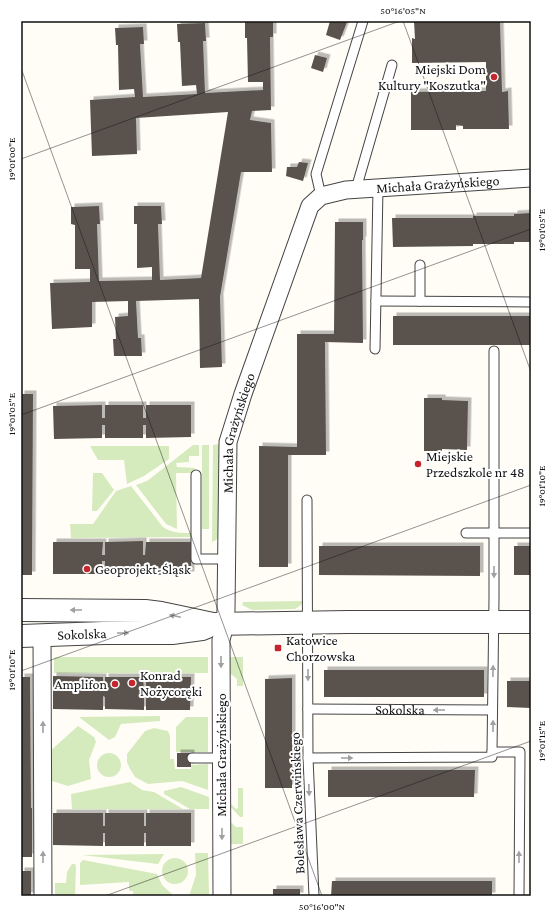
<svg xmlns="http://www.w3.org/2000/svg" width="552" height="917" font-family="'Crimson Pro',serif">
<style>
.green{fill:#d5ebbd}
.building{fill:#5a524d;filter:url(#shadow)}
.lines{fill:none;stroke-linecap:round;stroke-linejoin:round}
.service-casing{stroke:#444;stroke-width:11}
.minor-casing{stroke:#444;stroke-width:19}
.tertiary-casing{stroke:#444;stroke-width:24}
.service{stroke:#fff;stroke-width:9}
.minor{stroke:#fff;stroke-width:17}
.tertiary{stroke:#fff;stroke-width:22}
.oneway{fill:#a0a0a0}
.ticks{fill:none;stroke:#111;stroke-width:1;stroke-opacity:0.45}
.poi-dot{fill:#c4262e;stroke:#fff;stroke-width:1.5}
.labels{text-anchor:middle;stroke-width:4;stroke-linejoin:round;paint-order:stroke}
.poi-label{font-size:14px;fill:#111;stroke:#fff;text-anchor:start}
.street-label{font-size:14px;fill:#111;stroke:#fff}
.neatline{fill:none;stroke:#111;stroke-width:1.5}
.ticks-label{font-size:10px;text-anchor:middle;fill:#111}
</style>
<defs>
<filter id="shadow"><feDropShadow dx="3.5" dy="-3.5" stdDeviation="0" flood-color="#0004"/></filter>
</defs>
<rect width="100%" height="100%" fill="#fffdf5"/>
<path class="green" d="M219,444L220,536L216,540L212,542L213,445Z
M193,445H199V456H189V462L176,463L177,467L195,468V473H176L177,529L166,524L136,485L147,481Z
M202,445H209V529H202Z
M90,446H169V459L144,476L127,484L124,460H98Z
M93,473H102L114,490L97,511H92Z
M131,486L163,527C172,533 180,533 191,533V537L71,538L70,524H93L116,491Z
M303,601L301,605L295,609L252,610L242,605L243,602Z
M55,657H208V673H54V659Z
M227,657H243V686H237V679L227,671Z
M160,716V721L121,724L115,737L109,740L79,717Z
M186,717H208V752H176V727Z
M78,726L94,737L96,742L89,760L91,779L68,786L49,780V752Z
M154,728L168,731L170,736V759H174L175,769H191V765L208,764V790L182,781L148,784L135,777L130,769L127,762V754L145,731Z
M97 765a12 12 0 1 1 24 0a12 12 0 1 1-24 0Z
M130,782L142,790L154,792L183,809H72L71,794Z
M181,787L209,797V809H190L164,794V791Z
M238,788H243V817H240L226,802L227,800L236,809L238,808Z
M227,819L236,827H243V844H227Z
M195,853H208L209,896H189L196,875Z
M164,854L158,864L82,855Z
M162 871a13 13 0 1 1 26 0a13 13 0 1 1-26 0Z
M83,860L157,874L162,885L174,896H133V891H129V882L80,885V863Z
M72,864H75L76,867L75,896H55V883H66L67,872Z"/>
<path class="building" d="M245,21H273V37H270L271,110L252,111L250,120L271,123L272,172H241L220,297L222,367L200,368L199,299L136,301L138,338H141L142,356H114L113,339H116L115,317L128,316V301L92,302V327L52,329L50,283L90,282V269H75V225L71,224V207L99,206L100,224H97L99,281L152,280V267L137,268V224H134V206H161L162,224H158L160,280L201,278L228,112L136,118L137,154L92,156L90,100L135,97L134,89L119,90L118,45H116L115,28L143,27L144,44H140L143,97L197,94L196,85L182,86L180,42H178L177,24L205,23L206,41H203L205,93L263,90V82H248L247,38H245Z
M330,21L347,22L340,40L326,35Z
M414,21H500L502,92L508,91L509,129H463V126L456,125V130H411V92L486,91V62L412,63V38L415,39Z
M315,55L327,58L323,72L311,68Z
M299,162L308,163L303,181L286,176L287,167H297Z
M531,213V242H514V244H473V246L393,247L392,218H473V216H514V214Z
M335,222H363V240H362L363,343L325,342L326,455H288V567H259V446L297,447V334H334Z
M393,316H531V345H393Z
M21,394H33L32,575H21Z
M424,398H442V400L468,401L467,450L442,449V451H424Z
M102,405V418H105V405H143V418H146V405H191V437L146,438V425H143V438H105V425H102V438L54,439L53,406Z
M143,541V555H145L146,542H191V575L104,574L105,561H102V574H53V542H103L102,555H105V542Z
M319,546H480V576L319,575Z
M514,546H531V575H514Z
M324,670H484V697H324Z
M53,676L103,677V690H105V677H143L144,690H146V677H191L190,710H146V697H144V710L105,709V697L103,696V710L53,709Z
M21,677H30L31,808H32V857H21Z
M292,678V788H265V679Z
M507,681H531V708L507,707Z
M177,753H191V767H177Z
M328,770H475L474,797H328Z
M53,813H103V826H105V813H144V826H146V813H191V846H146V833H144V846H105V833H103V846L53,845Z
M21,871H31V896H21Z
M332,881H492V896H331Z
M273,889H300V896H273Z"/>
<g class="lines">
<g class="service-casing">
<g id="service">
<path d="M356,189L392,65"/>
<path d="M321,196L316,174L363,21"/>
<path d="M420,265V301"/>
<path d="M376,301L531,302"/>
<path d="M375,349L378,188"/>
<path d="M494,351V598L492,752H520L519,896"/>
<path d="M196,475V559H227"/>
<path d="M307,500L308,758L314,896"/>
<path d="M466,533H531"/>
<path id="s1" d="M308,709L492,710"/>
<path d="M192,758H221"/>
<path d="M308,758L492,757V752"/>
</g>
</g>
<g class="minor-casing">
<g id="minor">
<path d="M42,635L43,896"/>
<path id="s2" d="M222,896L221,640L225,624L226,610L228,442L243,394L310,206L321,196L346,190L531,178"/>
</g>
</g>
<g class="tertiary-casing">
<g id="tertiary">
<path d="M21,610L145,611L161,613L213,624L348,622H531"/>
<path id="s3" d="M21,636L104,633H172L202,629L207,627"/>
</g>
</g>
<use href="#service" class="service"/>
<use href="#minor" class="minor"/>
<use href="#tertiary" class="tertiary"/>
</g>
<defs><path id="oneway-solid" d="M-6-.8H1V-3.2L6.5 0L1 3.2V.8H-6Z"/></defs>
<g class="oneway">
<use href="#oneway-solid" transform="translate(494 572) rotate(90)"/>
<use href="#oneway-solid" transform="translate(76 610) rotate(-180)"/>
<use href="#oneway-solid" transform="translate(175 616) rotate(-168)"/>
<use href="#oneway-solid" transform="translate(123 633)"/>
<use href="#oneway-solid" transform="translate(221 662) rotate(90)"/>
<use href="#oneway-solid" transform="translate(493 671) rotate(-89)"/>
<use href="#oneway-solid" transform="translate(308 675) rotate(90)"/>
<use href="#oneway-solid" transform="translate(439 710) rotate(-180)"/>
<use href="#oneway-solid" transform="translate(493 726) rotate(-90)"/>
<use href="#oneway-solid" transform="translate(43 727) rotate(-90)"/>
<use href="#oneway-solid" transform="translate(347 758)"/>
<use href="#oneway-solid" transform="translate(309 790) rotate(88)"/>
<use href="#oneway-solid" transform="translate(222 834) rotate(90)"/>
<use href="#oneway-solid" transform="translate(43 857) rotate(-90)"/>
<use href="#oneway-solid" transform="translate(519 857) rotate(-90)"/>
</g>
<path class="ticks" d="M403,21L531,372M21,68L322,896M21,159L400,21M21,415L531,229M21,671L531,485M105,896L531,741"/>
<g class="poi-dot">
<circle cx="494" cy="77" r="4"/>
<circle cx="418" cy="464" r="4"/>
<circle cx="87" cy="569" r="4"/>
<rect x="274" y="644" width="8" height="8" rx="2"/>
<circle cx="132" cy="683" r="4"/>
<circle cx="115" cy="684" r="4"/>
</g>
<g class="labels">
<g class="poi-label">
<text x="486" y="74" text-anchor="end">Miejski Dom<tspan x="486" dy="16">Kultury "Koszutka"</tspan></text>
<text x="426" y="461">Miejskie<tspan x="426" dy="16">Przedszkole nr 48</tspan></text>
<text x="95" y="574">Geoprojekt-Śląsk</text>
<text x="286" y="645">Katowice<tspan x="286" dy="16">Chorzowska</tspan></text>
<text x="140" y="680">Konrad<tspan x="140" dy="16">Nożycoręki</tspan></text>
<text x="107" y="689" text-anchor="end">Amplifon</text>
</g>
<g class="street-label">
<text dy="5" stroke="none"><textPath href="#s2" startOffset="837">Michała Grażyńskiego</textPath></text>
<text dy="5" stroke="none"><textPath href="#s2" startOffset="465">Michała Grażyńskiego</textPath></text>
<text dy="5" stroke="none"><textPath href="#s3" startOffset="61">Sokolska</textPath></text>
<text dy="5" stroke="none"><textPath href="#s1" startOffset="92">Sokolska</textPath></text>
<text transform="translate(221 755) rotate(-90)" y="5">Michała Grażyńskiego</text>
<text transform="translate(297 803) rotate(-92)" y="5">Bolesława Czerwińskiego</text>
</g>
</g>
<rect width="552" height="917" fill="none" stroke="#ffffff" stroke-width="44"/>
<rect x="22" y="22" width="508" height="873" class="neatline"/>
<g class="ticks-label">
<text x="403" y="14">50°16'05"N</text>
<text transform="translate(11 159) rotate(-90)" y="4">19°01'00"E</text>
<text transform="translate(541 230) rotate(-90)" y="4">19°01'05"E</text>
<text transform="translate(11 414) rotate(-90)" y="4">19°01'05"E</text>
<text transform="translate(541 486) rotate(-90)" y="4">19°01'10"E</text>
<text transform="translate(11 670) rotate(-90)" y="4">19°01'10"E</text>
<text transform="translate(541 741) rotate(-90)" y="4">19°01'15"E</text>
<text x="322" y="910">50°16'00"N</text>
</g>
</svg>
